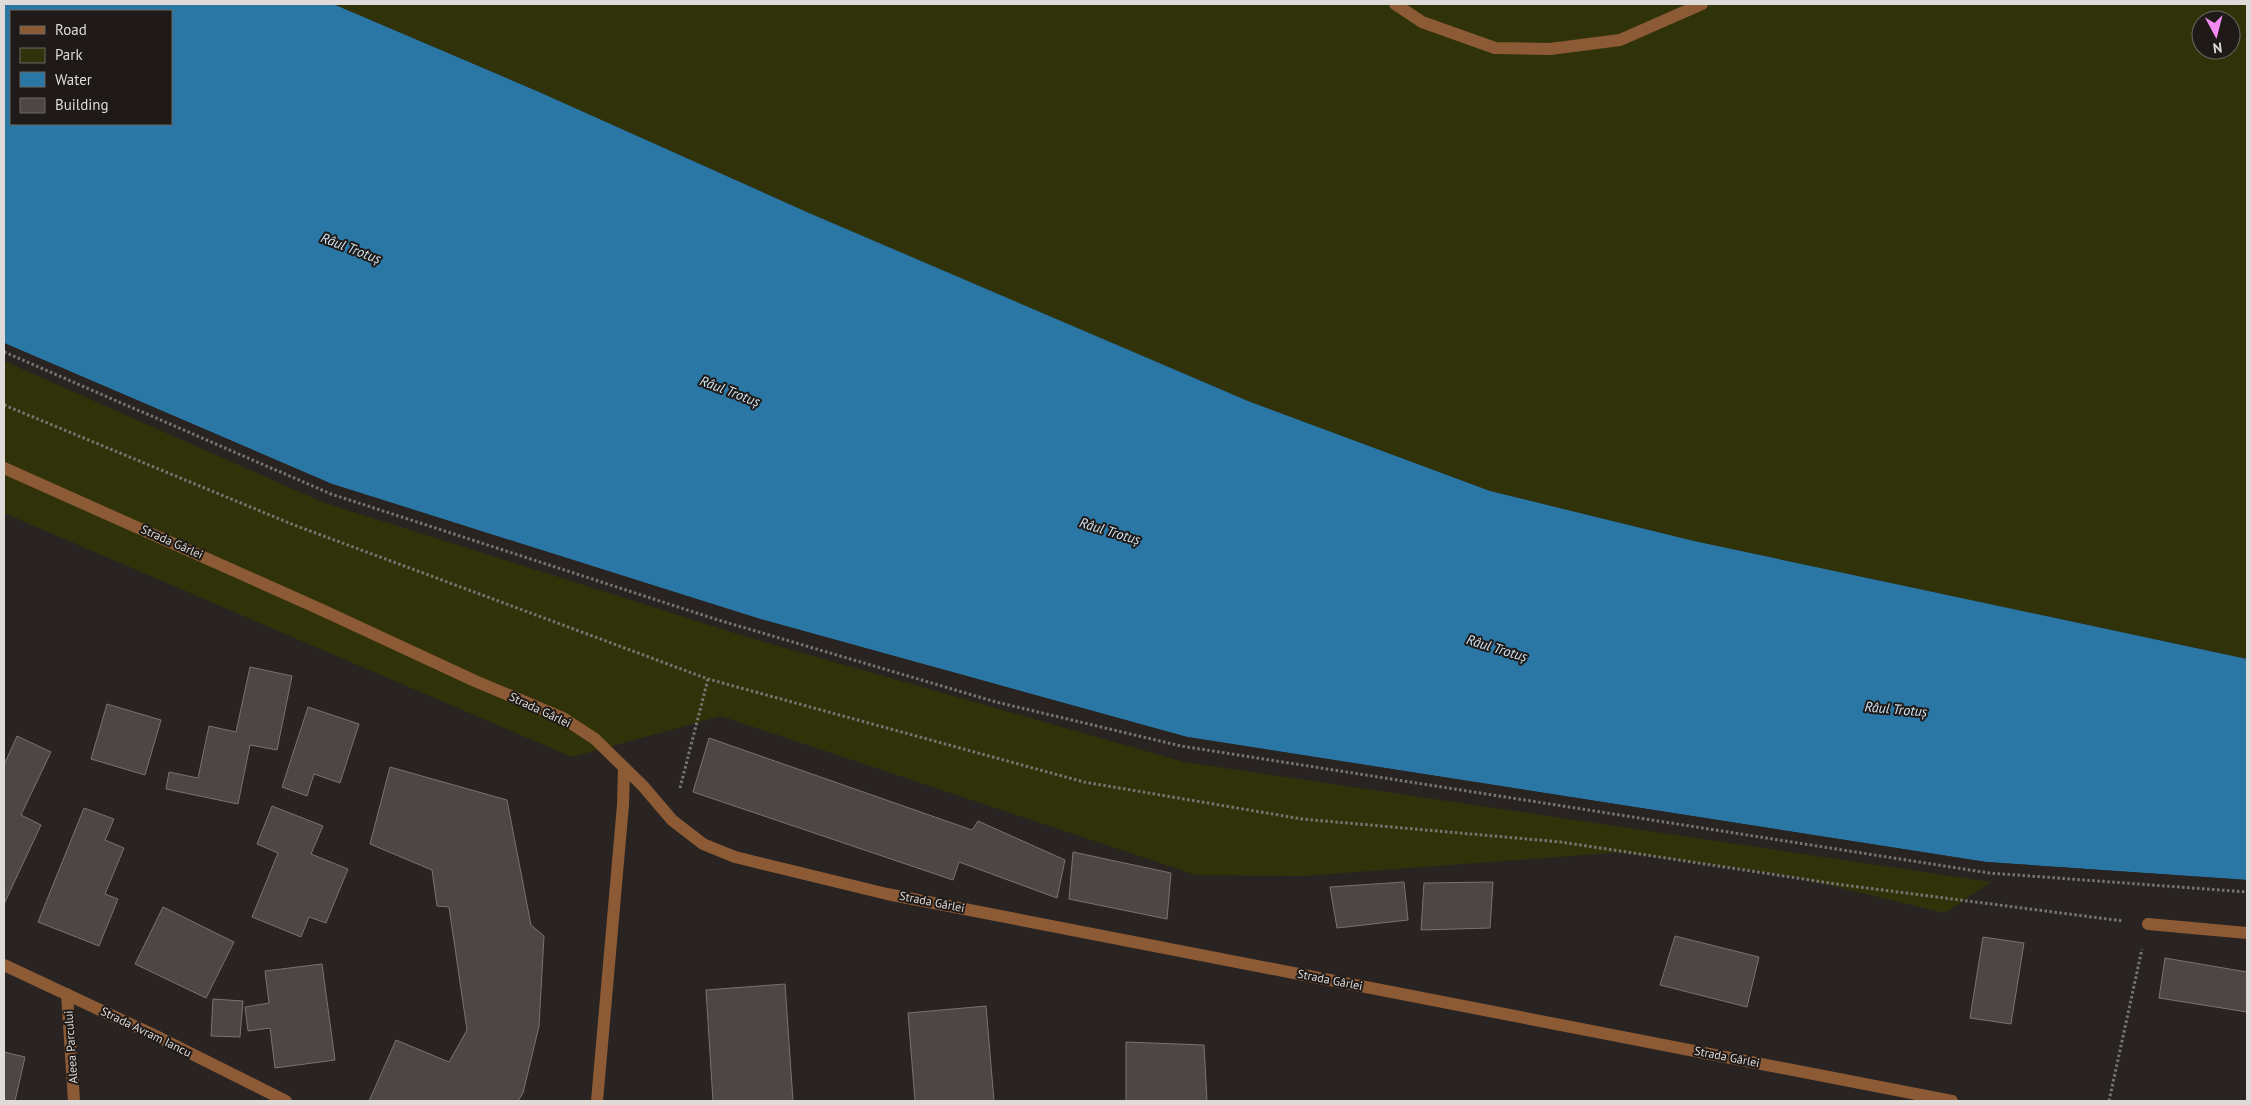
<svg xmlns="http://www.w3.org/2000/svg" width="2251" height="1105" font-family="'PT Sans',sans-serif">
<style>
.green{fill:#303309;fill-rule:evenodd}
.water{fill:#2a76a4;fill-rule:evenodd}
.pier{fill:#292421}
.building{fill:#4d4645;stroke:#7a7271}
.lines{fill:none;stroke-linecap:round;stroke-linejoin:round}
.path{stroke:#787472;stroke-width:3;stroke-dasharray:2.5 2.5;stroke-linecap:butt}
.minor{stroke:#8c5a35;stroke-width:12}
.labels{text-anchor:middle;stroke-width:4;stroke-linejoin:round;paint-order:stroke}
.street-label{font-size:12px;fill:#dedbd9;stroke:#1f1a17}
.water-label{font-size:14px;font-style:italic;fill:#cfe4f4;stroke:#1f1a17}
</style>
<rect width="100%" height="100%" fill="#292421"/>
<path class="green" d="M333,4H2247V659L1694,541L1490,491L1248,401L809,213L539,92ZM2201,20H2231V50H2201Z
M4,361L322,502L750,638L1184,762L1991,882L1945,913L1792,876L1623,852L1303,876L1196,875L721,716L572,757L4,513Z"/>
<path class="water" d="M4,4H333L539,92L809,213L1248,401L1490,491L1694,541L2247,659V880L1986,862L1187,737L760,619L332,484L4,343ZM11,11H171V124H11Z"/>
<path class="pier" d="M4,343L332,484L760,619L1187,737L1986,862L2247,880V882L1986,864L1186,740L759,621L331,486L78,379L4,346Z"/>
<path class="building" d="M250,667L292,676L277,750L250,745L238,804L166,789L169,772L198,778L209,726L236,732Z
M107,704L161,720L145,775L91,759Z
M308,707L359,724L340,783L314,774L307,796L282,787Z
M17,736L51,752L21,815L41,825L4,904V765Z
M709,738L972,830L978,821L1065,860L1057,898L959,862L953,880L693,792Z
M390,767L507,800L531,925L544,936L539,1026L523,1093L518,1101H369L396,1040L449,1062L467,1030L449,907L437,906L432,870L370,844Z
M272,806L323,826L311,854L348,869L326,923L309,917L301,937L252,917L278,853L257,844Z
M84,808L114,819L105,840L124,848L105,894L118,899L99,946L38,922Z
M1073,852L1171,873L1167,919L1069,899Z
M1404,882L1408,920L1337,928L1330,887Z
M1493,882L1490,928L1421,930L1424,883Z
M163,907L234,942L206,998L135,964Z
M1675,936L1759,957L1747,1007L1660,985Z
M1983,937L2024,943L2011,1024L1970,1018Z
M2165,958L2247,972V1012L2159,998Z
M322,964L335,1060L275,1068L270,1028L248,1031L245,1007L269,1003L265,971Z
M785,984L793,1101H713L706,990Z
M213,999L243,1001L240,1037L211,1036Z
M986,1006L994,1101H915L908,1013Z
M1126,1042L1204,1045L1207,1101H1126Z
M4,1052L25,1057L15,1101H4Z"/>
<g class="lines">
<path class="path" d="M4,352L331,494L715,619L996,702L1181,746L1989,873L2247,892
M4,405L294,525L708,679L1084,782L1302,819L1561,842L1836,884L2123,921
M680,788L708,679
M2109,1101L2142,949"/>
<path class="minor" d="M1395,4L1422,22L1495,48L1550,49L1620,40L1702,4
M4,468L322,610L475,681L563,718L595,739L643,786L672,820L703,844L735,857L887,894L1952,1101
M2148,924L2247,933
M4,965L160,1038L286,1101
M67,994L74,1101
M597,1101L623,805L624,768"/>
</g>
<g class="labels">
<g class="street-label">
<text transform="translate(172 542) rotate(24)" y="4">Strada Gârlei</text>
<text transform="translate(540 710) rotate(25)" y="4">Strada Gârlei</text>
<text transform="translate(932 902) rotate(11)" y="4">Strada Gârlei</text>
<text transform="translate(1330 980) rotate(11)" y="4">Strada Gârlei</text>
<text transform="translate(146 1032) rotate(26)" y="4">Strada Avram Iancu</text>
<text transform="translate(71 1047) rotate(-94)" y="4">Aleea Parcului</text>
<text transform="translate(1727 1057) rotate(11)" y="4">Strada Gârlei</text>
</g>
<g class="water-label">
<text transform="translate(351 248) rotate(21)" y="5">Râul Trotuș</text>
<text transform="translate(730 391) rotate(21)" y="5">Râul Trotuș</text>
<text transform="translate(1110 531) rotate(17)" y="5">Râul Trotuș</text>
<text transform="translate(1497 648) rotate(17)" y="5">Râul Trotuș</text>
<text transform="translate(1896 709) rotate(5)" y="5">Râul Trotuș</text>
</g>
</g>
<rect width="2251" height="1105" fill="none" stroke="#dedbd9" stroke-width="10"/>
<rect x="10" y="10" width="162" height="115" fill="#1f1a17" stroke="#6b6765"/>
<rect x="20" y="26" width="25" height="8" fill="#8c5a35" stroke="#6b6765"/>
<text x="55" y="35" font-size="15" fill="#dedbd9">Road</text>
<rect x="20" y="48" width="25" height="15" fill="#303309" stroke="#6b6765"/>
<text x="55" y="60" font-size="15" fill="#dedbd9">Park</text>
<rect x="20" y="72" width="25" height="15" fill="#2a76a4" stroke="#6b6765"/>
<text x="55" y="85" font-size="15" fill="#dedbd9">Water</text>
<rect x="20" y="98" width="25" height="15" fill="#4d4645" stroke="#6b6765"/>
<text x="55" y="110" font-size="15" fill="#dedbd9">Building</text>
<g transform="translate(2216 35) rotate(173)"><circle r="24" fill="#1f1a17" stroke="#6b6765"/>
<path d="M0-4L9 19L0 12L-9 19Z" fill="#f38af1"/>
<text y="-8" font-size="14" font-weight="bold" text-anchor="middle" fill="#dedbd9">N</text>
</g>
</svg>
